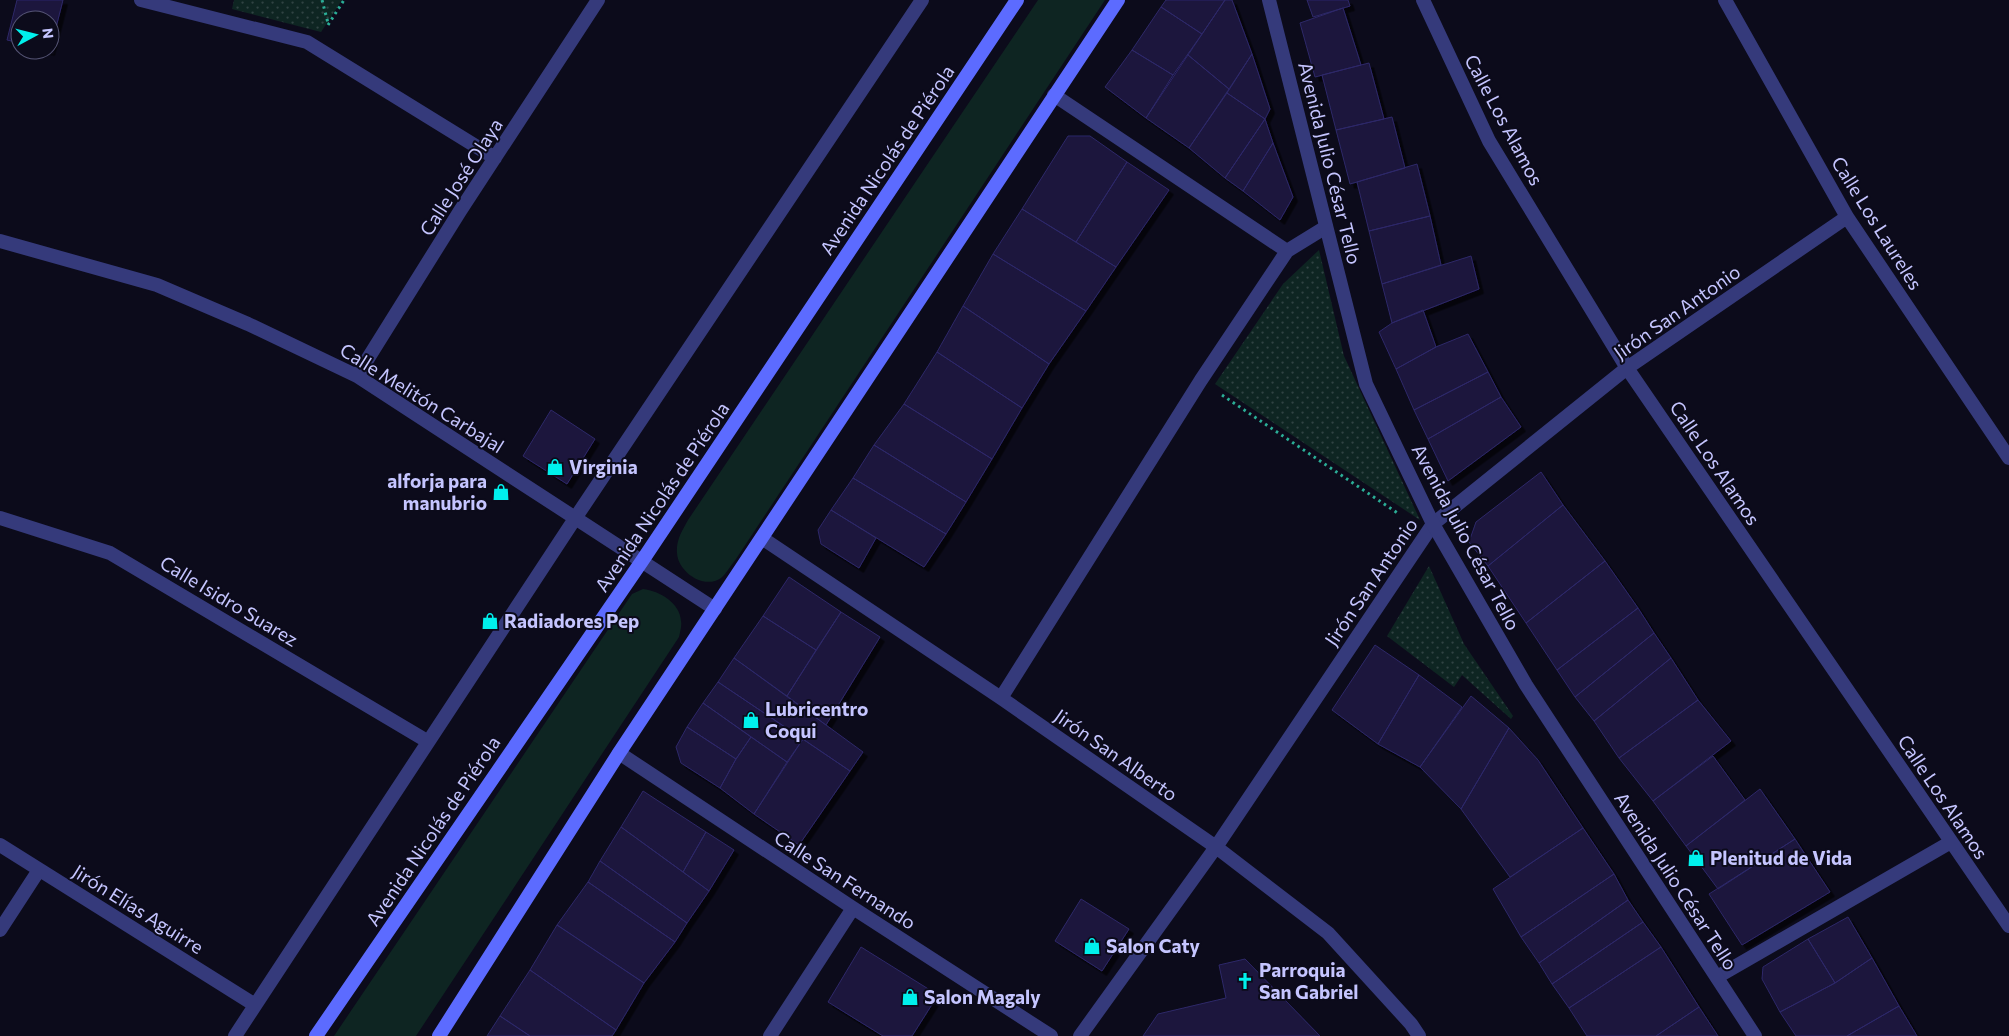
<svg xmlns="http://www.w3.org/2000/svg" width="2009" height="1036" font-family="Commissioner,sans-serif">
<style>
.green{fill:#0e2522}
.park{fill:url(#park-dots)}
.building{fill:#1a173c;stroke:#2e2869;filter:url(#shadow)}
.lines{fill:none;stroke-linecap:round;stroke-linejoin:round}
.path{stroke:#2bad96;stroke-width:3;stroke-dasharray:2.5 4;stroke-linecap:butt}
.minor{stroke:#353a7b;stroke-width:14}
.tertiary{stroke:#353a7b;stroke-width:14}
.secondary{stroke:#5c6bff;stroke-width:14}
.labels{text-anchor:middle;stroke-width:4;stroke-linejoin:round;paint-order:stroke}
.street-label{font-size:19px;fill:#c5c5ff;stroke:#0c0b1b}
.poi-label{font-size:19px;font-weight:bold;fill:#c5c5ff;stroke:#0c0b1b;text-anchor:start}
</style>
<defs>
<pattern id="park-dots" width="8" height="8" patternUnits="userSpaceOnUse" patternTransform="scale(1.25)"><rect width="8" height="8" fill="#0e2522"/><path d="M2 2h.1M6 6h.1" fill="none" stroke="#304343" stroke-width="1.8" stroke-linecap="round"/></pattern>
<filter id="shadow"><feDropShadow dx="4.5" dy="4.5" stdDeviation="0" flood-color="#0009"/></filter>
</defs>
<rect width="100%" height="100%" fill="#0c0b1b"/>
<path class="green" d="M1038,0H1105L736,559C731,565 726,574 721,578C704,590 678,572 677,553C676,540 682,531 688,520Z
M643,589C660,591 680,603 681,621C682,626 680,632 679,637L416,1036H334L632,594Z"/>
<path class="park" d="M234,0H342L321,32L232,9Z
M1319,250L1344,356L1420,520L1215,384L1283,284Z
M1429,566L1464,644L1513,716L1511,719L1462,675L1454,687L1387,636Z"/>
<path class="building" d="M17,0H63L50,51L46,50H50V20H20V43L7,40Z
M1166,0H1225L1202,34L1161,7Z
M1225,0H1232L1252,54L1229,89L1188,55Z
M1307,0H1348L1350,6L1313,17Z
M1161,7L1202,34L1173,75L1132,50Z
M1343,8L1361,65L1315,77L1300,23Z
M1132,50L1173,75L1146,118L1105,87Z
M1252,54L1270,109L1265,119L1227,93Z
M1188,55L1229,89L1189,148L1146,118Z
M1369,63L1384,119L1336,130L1322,75Z
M1227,93L1265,119L1225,178L1189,148Z
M1392,117L1405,168L1350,184L1336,130Z
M1265,119L1273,143L1243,191L1225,178Z
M1068,136H1090L1127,162L1076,242L1022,209Z
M1273,143L1293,197L1280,220L1243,191Z
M1127,162L1169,190L1116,267L1076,242Z
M1417,164L1430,216L1369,231L1357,182Z
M1022,209L1116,267L1086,311L993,254Z
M1430,216L1441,265L1382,284L1369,231Z
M993,254L1086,311L1049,364L963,306Z
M1471,256L1479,289L1392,323L1382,284Z
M963,306L1049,364L1022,408L937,352Z
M1423,310L1436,347L1396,369L1379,332L1392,323Z
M1468,334L1488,372L1414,410L1396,369L1436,347Z
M937,352L1022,408L992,459L904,404Z
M1488,372L1501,397L1428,439L1414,410Z
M1501,397L1521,427L1448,481L1428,439Z
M904,404L992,459L966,502L874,445Z
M551,410L595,439L567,484L523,456Z
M874,445L966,502L946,534L853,478Z
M1541,472L1563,505L1488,566L1469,542L1476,522Z
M853,478L946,534L924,567L831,510Z
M1563,505L1605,561L1526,623L1488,566Z
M831,510L876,538L859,568L821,544L818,530Z
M1605,561L1638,608L1557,670L1526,623Z
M789,577L841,612L816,650L763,616Z
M1638,608L1654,633L1575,697L1557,670Z
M841,612L880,637L826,725L787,696Z
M763,616L816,650L787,696L734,658Z
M1654,633L1671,658L1594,721L1575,697Z
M1375,645L1419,675L1378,744L1332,710Z
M734,658L863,752L850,771L718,682Z
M1671,658L1698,700L1619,758L1594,721Z
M1419,675L1462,707L1420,767L1378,744Z
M718,682L803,739L787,762L703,703Z
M1471,696L1509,728L1461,809L1420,767Z
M1698,700L1731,741L1653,801L1619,758Z
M703,703L751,737L736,759L687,727Z
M687,727L736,759L720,788L681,763L676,747Z
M1509,728L1538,760L1583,828L1510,877L1461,809Z
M751,737L787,762L754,814L720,788L736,759Z
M803,739L850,771L799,845L754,814Z
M1713,756L1745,800L1686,846L1653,801Z
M1760,789L1795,839L1718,889L1686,846Z
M643,791L706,832L683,872L621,827Z
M621,827L709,891L687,923L600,861Z
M1583,828L1614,874L1521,937L1493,889Z
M706,832L734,850L709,891L683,872Z
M1795,839L1830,892L1742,945L1709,894Z
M600,861L687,923L675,942L588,882Z
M1614,874L1628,900L1539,963L1521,937Z
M588,882L675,942L644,983L557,925Z
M1081,899L1129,929L1102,971L1055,941Z
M1628,900L1643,922L1552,984L1539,963Z
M1848,917L1872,958L1835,983L1808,939Z
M1643,922L1661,947L1569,1008L1552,984Z
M557,925L644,983L616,1030L530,970Z
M1808,939L1835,983L1780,1012L1762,979L1763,967Z
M861,947L938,995L912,1036H883L828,1002Z
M1661,947L1699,1007L1656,1036H1587L1569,1008Z
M1872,958L1899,1006L1847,1036H1796L1780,1012L1835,983Z
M1245,959L1320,1036H1143L1158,1014L1226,998L1219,965Z
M530,970L616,1030L612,1036H530L500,1016Z
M1899,1006L1917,1036H1847Z
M1699,1007L1718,1036H1656Z
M500,1016L530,1036H487Z"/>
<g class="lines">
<path class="path" d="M322,0L328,23
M328,25L344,0
M1222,395L1399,514"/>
<path class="minor" d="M141,0L307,42L495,158
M1423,0L1489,141L1627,368L2009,926
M1725,0L1847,217L2009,458
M1054,95L1287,251
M0,241L157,285L248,324L357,376L715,609
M357,376L460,211L598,0
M0,518L110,553L427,741
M762,538L1001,698L1216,847L1328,933L1411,1024L1419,1036
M1001,698L1201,380L1287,251L1326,227
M619,753L853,908L1051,1036
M0,845L255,1005
M0,930L39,870
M1717,977L1951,842
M235,1036L576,517L922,0
M770,1036L853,908
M1080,1036L1216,847L1433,524L1627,368L1847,217"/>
<path class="tertiary" d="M1269,0L1366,384L1433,524L1526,685L1755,1036"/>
<path class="secondary" d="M316,1036L642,561L1017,0
M439,1036L619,753L1118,0"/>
</g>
<defs>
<g id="shop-bare" transform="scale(1.35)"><path d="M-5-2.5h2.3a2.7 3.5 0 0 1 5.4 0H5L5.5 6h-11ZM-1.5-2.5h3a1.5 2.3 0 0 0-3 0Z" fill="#00f0ec" stroke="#0c0b1b" stroke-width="2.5" paint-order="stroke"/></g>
<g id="church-bare" transform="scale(1.35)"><path d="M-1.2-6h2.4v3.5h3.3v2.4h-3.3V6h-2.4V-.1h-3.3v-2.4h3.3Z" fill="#00f0ec" stroke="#0c0b1b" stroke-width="2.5" paint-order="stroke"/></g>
</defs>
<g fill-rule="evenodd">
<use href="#shop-bare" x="555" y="467"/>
<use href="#shop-bare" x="501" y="492"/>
<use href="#shop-bare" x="490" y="621"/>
<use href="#shop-bare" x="751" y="720"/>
<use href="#shop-bare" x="1696" y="858"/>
<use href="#shop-bare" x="1092" y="946"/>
<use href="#church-bare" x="1245" y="981"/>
<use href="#shop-bare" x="910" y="997"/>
</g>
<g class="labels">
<g class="street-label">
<text transform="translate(1504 120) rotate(62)" y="7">Calle Los Alamos</text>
<text transform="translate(887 160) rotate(-56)" y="7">Avenida Nicolás de Piérola</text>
<text transform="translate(1330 163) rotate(76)" y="7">Avenida Julio César Tello</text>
<text transform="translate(461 177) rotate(-57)" y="7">Calle José Olaya</text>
<text transform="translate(1877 223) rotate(58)" y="7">Calle Los Laureles</text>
<text transform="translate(1677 312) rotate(-35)" y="7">Jirón San Antonio</text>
<text transform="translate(422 398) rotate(32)" y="7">Calle Melitón Carbajal</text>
<text transform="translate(1715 463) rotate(56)" y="7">Calle Los Alamos</text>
<text transform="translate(662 497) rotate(-56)" y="7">Avenida Nicolás de Piérola</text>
<text transform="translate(1466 537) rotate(62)" y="7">Avenida Julio César Tello</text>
<text transform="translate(1371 582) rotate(-56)" y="7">Jirón San Antonio</text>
<text transform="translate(229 601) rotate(31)" y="7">Calle Isidro Suarez</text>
<text transform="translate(1116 755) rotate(35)" y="7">Jirón San Alberto</text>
<text transform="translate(1943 797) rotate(56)" y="7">Calle Los Alamos</text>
<text transform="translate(433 831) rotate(-56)" y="7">Avenida Nicolás de Piérola</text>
<text transform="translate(845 880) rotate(33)" y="7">Calle San Fernando</text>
<text transform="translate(1676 881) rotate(57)" y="7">Avenida Julio César Tello</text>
<text transform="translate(138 909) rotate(32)" y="7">Jirón Elías Aguirre</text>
</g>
<g class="poi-label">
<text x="569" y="474">Virginia</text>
<text x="487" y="488" text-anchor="end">alforja para<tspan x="487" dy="22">manubrio</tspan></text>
<text x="504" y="628">Radiadores Pep</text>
<text x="765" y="716">Lubricentro<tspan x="765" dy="22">Coqui</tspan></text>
<text x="1710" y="865">Plenitud de Vida</text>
<text x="1106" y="953">Salon Caty</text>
<text x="1259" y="977">Parroquia<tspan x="1259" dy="22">San Gabriel</tspan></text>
<text x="924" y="1004">Salon Magaly</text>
</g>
</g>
<g transform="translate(35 35) rotate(83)"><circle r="24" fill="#0c0b1b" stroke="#565576"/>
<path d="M0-4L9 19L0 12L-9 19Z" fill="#00f0ec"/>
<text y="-8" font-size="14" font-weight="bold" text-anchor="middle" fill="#c5c5ff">N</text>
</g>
</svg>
